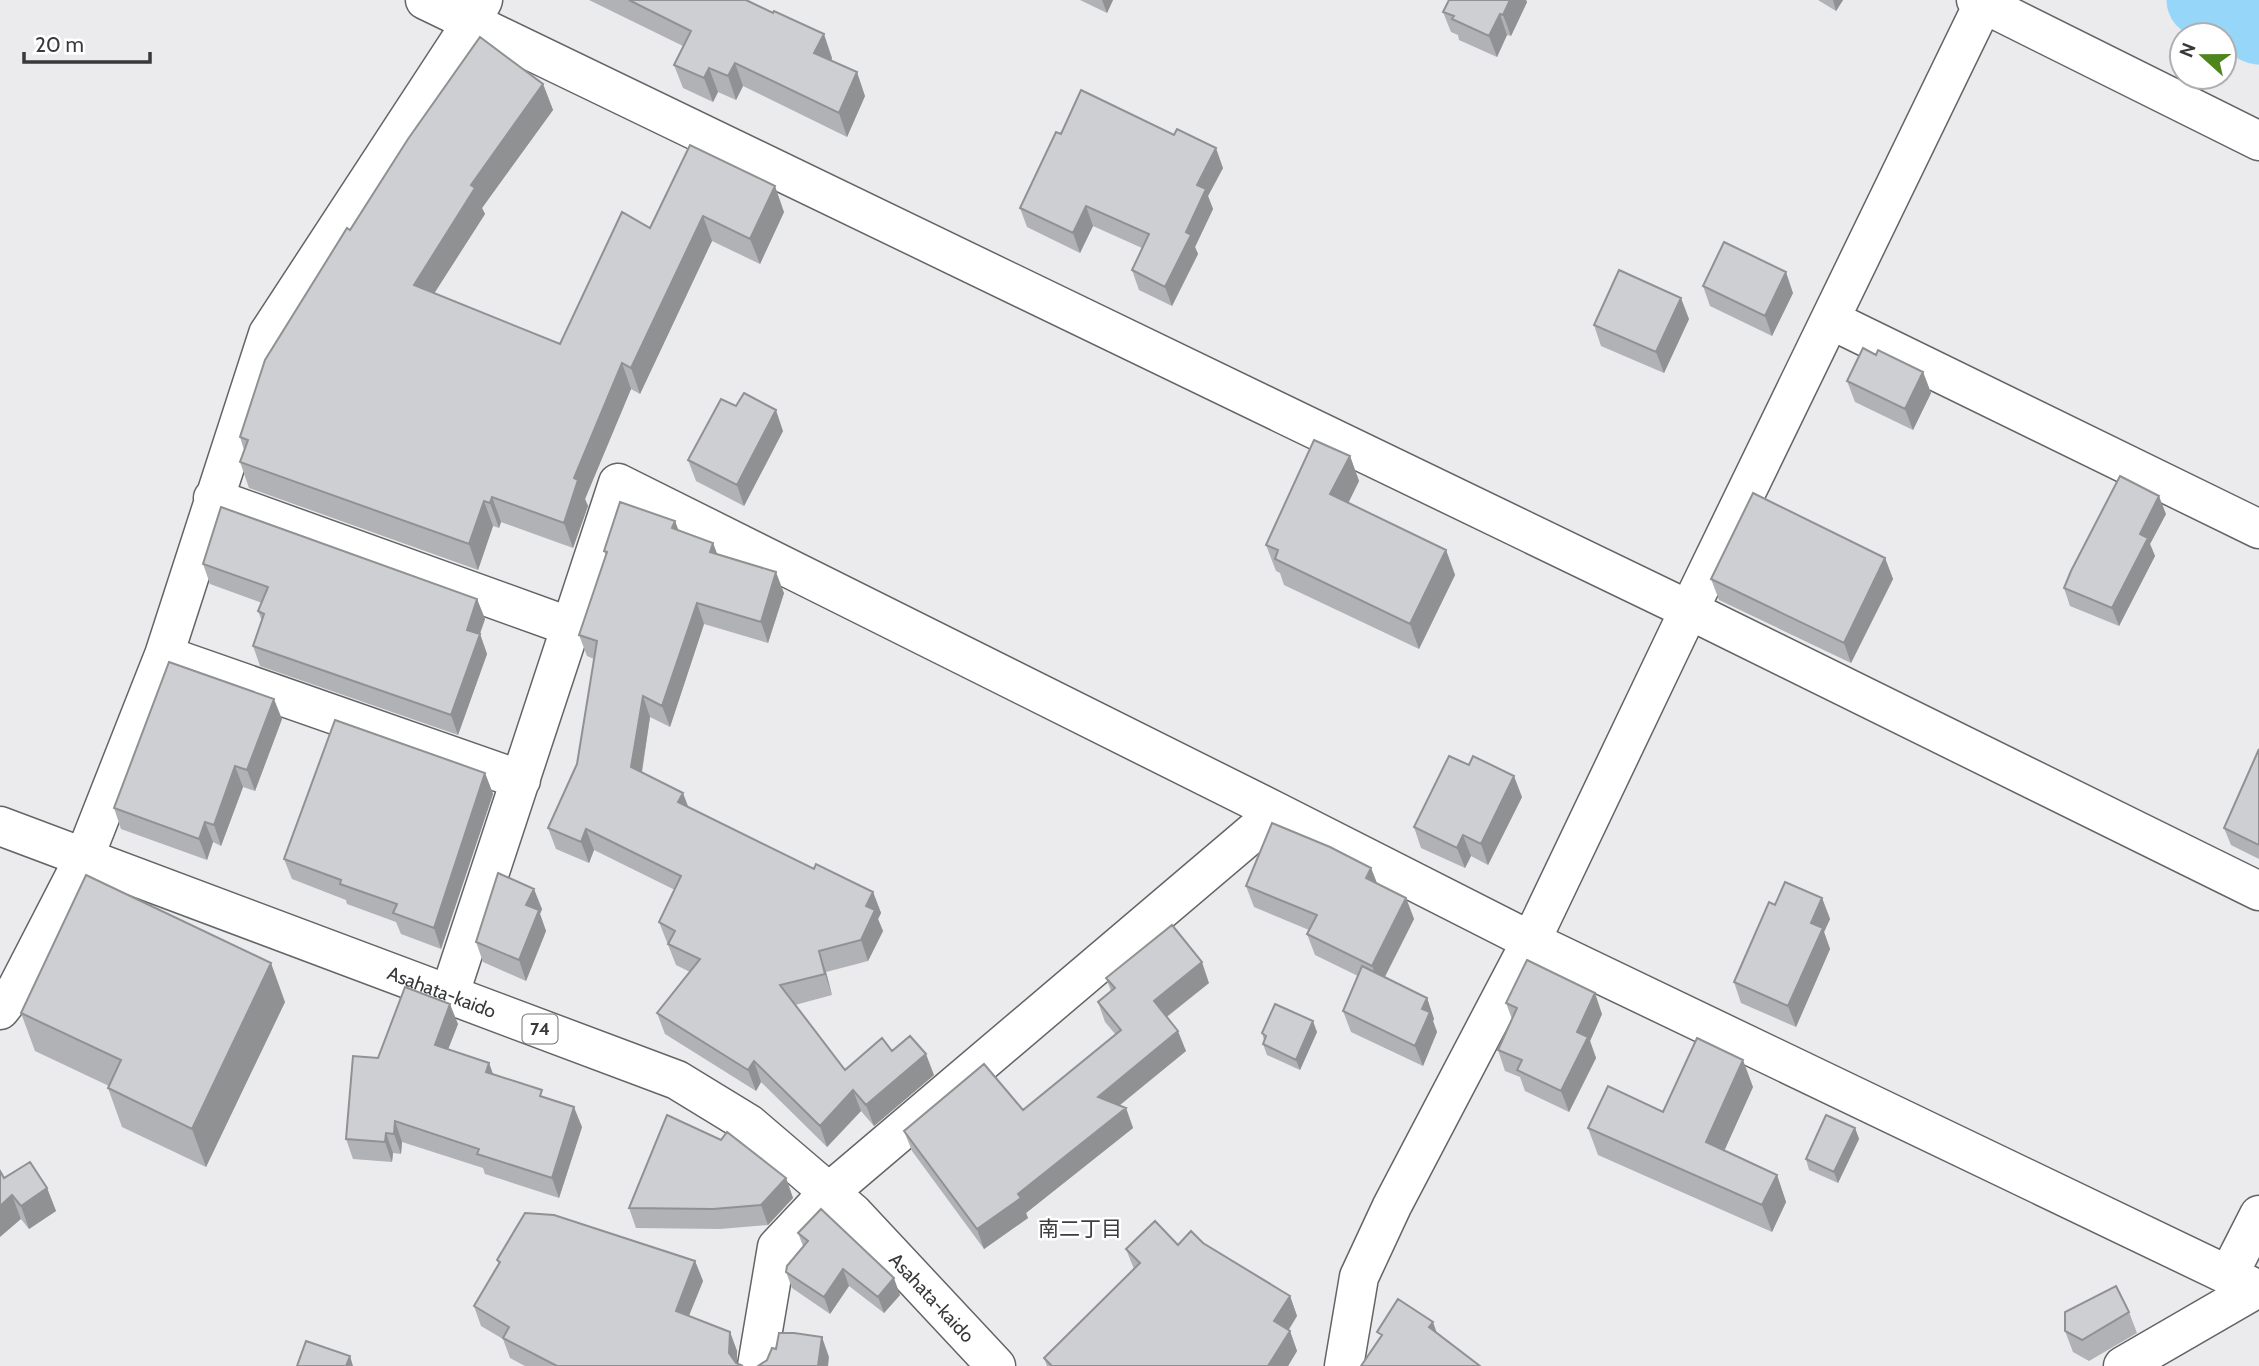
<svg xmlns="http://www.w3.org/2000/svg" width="2259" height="1366" font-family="Cabin,'Noto Sans JP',sans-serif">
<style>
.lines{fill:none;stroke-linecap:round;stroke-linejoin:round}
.river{stroke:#95d6f9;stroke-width:75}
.minor-casing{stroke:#646467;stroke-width:41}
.major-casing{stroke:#646467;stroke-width:41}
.minor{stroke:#fff;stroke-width:38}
.major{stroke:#fff;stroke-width:38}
.wall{fill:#b0b2b5}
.shaded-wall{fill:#909193}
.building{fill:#cdcfd2;stroke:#909193;stroke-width:2}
.labels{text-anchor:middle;stroke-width:5;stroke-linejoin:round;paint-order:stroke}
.shield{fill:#fff;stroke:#747475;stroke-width:2}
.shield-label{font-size:18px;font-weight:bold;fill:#39383a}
.street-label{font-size:19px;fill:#39383a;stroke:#fff}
.neighbourhood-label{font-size:21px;fill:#3d3c3f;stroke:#fff}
</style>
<rect width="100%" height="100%" fill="#ebeaed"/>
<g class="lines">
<path class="river" d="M2204,0L2259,27"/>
<g class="minor-casing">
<path id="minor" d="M425,0L1689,610L2259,891
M1976,0L2259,141
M1831,320L2259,529
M213,498L571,627
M164,655L521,780
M449,996L618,483L1277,812L1531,941L2259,1290
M0,1010L17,988L84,858L164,655L268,334L472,22L483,0
M2228,1276L2259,1215
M757,1366L777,1247L827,1194L1277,812
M1344,1366L1359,1277L1392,1206L1531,941L1689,610L1985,0
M2123,1366L2256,1289"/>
</g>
<g class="major-casing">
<g id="major">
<path id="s1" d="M0,826L677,1080L749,1124L853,1213L996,1366"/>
</g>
</g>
<use href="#minor" class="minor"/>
<use href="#major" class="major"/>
</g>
<path class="wall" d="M589,0H746L832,58L831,61L865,96L847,137L743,86L736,100L718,92L713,102L683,88L674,65L683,46Z
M1080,0H1113L1107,13Z
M1449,0H1526L1527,2L1511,36L1507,35L1497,57L1459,40L1458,35L1451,32L1443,12Z
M1818,0H1843L1836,11Z
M543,84L553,110L482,208L485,214L434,293L560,344L650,228L690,145L784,212L760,264L712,241L640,394L631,389L585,499L588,506L573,548L501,522L499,528L493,526L478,570L249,488L240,462L244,450L240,437L350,230Z
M1061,134L1223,168L1208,196L1213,209L1195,247L1198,254L1172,306L1139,290L1132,270L1142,248L1093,226L1080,253L1027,227L1020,208Z
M1703,286L1793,293L1772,336L1710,306Z
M1689,319L1664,373L1601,346L1594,325Z
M1876,355L1923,372L1931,393L1913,430L1855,402L1847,381Z
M783,431L744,506L696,481L688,460Z
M1350,456L1359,481L1348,503L1446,550L1455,575L1419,649L1284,585L1280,573L1276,571L1266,545Z
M2166,514L2150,544L2155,556L2119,626L2070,606L2064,588Z
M675,521L678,530L713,543L717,554L784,593L768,643L704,624L670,727L650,717L642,773L688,807L814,869L873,892L881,913L878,919L883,931L868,961L826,972L832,995L795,1005L845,1070L892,1051L934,1075L874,1126L861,1111L827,1147L761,1082L756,1091L665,1034L657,1013L690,972L676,965L659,922L675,890L594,850L589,863L556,849L548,828L577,764L594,659L587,656L579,635L606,556L604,551Z
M1885,558L1893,579L1851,663L1719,600L1711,579Z
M203,564L477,599L485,619L480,634L487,654L458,735L260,666L253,646L262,621L258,611L262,603L210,584Z
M282,719L255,791L243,787L221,846L213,842L207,860L121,829L114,808Z
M2259,749V859L2231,845L2224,828Z
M485,773L493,794L441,949L401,934L396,922L347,904L346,900L292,879L284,859Z
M1522,797L1488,865L1471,856L1465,868L1421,848L1414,827Z
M1371,868L1377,884L1406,898L1414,919L1385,977L1427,998L1434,1019L1433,1021L1437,1032L1423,1066L1351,1032L1343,1011L1358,976L1315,955L1307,934L1309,930L1254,907L1246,886Z
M1822,898L1830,919L1824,932L1830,949L1796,1027L1741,1003L1734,982L1775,905Z
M542,909L540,914L546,931L526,981L483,962L476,942Z
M1106,978L1209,983L1167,1017L1186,1051L1119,1106L1126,1108L1133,1128L1026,1213L1028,1218L984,1249L912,1151L904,1131L1023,1110L1116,1035L1105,1022L1098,1002L1111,991Z
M285,1002L206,1167L122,1127L108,1088L109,1086L35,1051L21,1013Z
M1506,1003L1602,1014L1590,1041L1596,1058L1569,1112L1525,1091L1520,1077L1505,1071L1498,1050L1512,1019Z
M458,1024L448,1049L489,1063L493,1074L545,1098L582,1127L559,1198L485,1174L483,1168L402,1142L401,1154L393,1153L392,1162L353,1159L346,1139L378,1058Z
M1317,1032L1300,1070L1267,1055L1263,1044L1264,1040L1262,1033Z
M1753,1087L1724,1151L1777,1175L1786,1202L1772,1232L1598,1155L1588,1128L1663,1112Z
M1855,1128L1859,1139L1838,1183L1809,1170L1806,1159Z
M4,1178L47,1188L56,1211L29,1229L21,1219Z
M786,1178L793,1198L768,1225L720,1229L636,1228L629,1208Z
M798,1233L900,1295L884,1313L849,1286L830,1314L792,1288L786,1272L803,1246Z
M1203,1243L1290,1296L1297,1316L1289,1330L1290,1331L1297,1351L1288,1366H1047L1044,1358L1134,1269L1126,1249Z
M497,1260L695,1261L703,1281L689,1316L730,1332L737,1351V1364L743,1366H525L510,1358L503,1339L481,1326L474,1306L499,1265Z
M2129,1312L2137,1333L2089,1361L2073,1352L2065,1331Z"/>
<path class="shaded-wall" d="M1102,0H1113L1107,13Z
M1510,0H1526L1527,2L1511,36L1503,15Z
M1833,0H1843L1836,11Z
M1500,14L1507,35L1497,57L1489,36Z
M824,34L832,58L823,77L814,53Z
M735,63L743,86L736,100L728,76Z
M709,68L718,92L713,102L704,78Z
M857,72L865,96L847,137L839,113Z
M543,84L553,110L482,208L485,214L423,311L414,285L471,185Z
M1216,148L1223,168L1208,196L1213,209L1195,247L1198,254L1172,306L1165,287L1186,232L1197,185Z
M775,186L784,212L760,264L750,239Z
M1086,206L1093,226L1080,253L1073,233Z
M703,216L712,241L640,394L631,368Z
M1786,272L1793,293L1772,336L1765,316Z
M1681,298L1689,319L1664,373L1656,352Z
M622,363L631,389L585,499L588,506L573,548L564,523L574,478Z
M1923,372L1931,393L1913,430L1905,409Z
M776,410L783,431L744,506L737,485Z
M1350,456L1359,481L1340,520L1330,494Z
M2159,496L2166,514L2150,544L2155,556L2119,626L2112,608L2140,534Z
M492,497L501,522L499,528L490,503Z
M484,501L493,526L478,570L469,544Z
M675,521L683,542L672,528Z
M713,543L721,564L710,552Z
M1446,550L1455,575L1419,649L1410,624Z
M1885,558L1893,579L1851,663L1844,643Z
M776,572L784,593L768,643L761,622Z
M477,599L485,619L474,650L467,630Z
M697,603L704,624L670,727L662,706Z
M480,634L487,654L458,735L451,715Z
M643,696L650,717L639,789L631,767Z
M274,699L282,719L255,791L247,770Z
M235,766L243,787L221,846L214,825Z
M485,773L493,794L441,949L434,928Z
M1514,776L1522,797L1488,865L1481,844Z
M683,793L691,814L678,802Z
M205,822L213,842L207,860L199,839Z
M586,829L594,850L589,863L581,842Z
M1463,835L1471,856L1465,868L1457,848Z
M1371,868L1379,888L1366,878Z
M534,889L542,909L540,914L546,931L526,981L519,960L526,905Z
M873,892L881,913L878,919L883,931L868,961L861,940L866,906Z
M1406,898L1414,919L1380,986L1372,966Z
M1822,898L1830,919L1824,932L1830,949L1796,1027L1788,1006L1811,923Z
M819,951L826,972L832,995L825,974Z
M1202,962L1209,983L1161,1021L1154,1001Z
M271,963L285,1002L206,1167L192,1129Z
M1595,993L1602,1014L1590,1041L1596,1058L1569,1112L1561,1091L1577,1032Z
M1427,998L1434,1019L1433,1021L1437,1032L1423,1066L1415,1046L1422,1009Z
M450,1004L458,1024L442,1065L435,1045Z
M1313,1021L1317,1032L1300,1070L1296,1060Z
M1178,1031L1186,1051L1105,1117L1098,1097Z
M926,1054L934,1075L874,1126L866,1105Z
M1743,1060L1753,1087L1716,1169L1706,1142Z
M754,1061L761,1082L756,1091L748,1070Z
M489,1063L496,1083L486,1072Z
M853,1090L861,1111L827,1147L820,1126Z
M574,1107L582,1127L559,1198L552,1178Z
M1126,1108L1133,1128L1026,1213L1028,1218L984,1249L977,1229L1018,1194Z
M395,1121L402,1142L401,1154L394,1134Z
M1855,1128L1859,1139L1838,1183L1834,1172Z
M386,1133L393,1153L392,1162L385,1142Z
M1777,1175L1786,1202L1772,1232L1762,1205Z
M786,1178L793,1198L768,1225L761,1205Z
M47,1188L56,1211L29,1229L21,1206Z
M12,1195L21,1219L0,1237V1206Z
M695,1261L703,1281L683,1330L676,1311Z
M843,1269L849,1286L830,1314L824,1297Z
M894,1278L900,1295L884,1313L878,1297Z
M1290,1296L1297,1316L1281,1341L1274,1321Z
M1433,1322L1439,1339L1429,1327Z
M1290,1331L1297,1351L1288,1366H1268Z
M730,1332L737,1351V1366L729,1353Z
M822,1337L829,1357L828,1366H818Z
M350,1356L353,1366H346Z"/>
<path class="building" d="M629,0H746L773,13L774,11L824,34L814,53L857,72L839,113L735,63L728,76L709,68L704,78L674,65L691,31Z
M1449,0H1510L1503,15L1500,14L1489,36L1452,19L1454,16L1443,12Z
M480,37L543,84L471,185L475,188L414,285L560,344L622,212L650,228L690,145L775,186L750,239L703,216L631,368L622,363L574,478L578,480L564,523L492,497L490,503L484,501L469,544L240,462L248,440L240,437L265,360L347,228L350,230L408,139Z
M1081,90L1174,135L1177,129L1216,148L1197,185L1206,189L1186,232L1191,235L1165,287L1132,270L1149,234L1086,206L1073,233L1020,208L1056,132L1061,134Z
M1724,242L1786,272L1765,316L1703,286Z
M1619,270L1681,298L1656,352L1594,325Z
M1863,348L1876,355L1878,350L1923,372L1905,409L1847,381Z
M744,393L776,410L737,485L688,460L721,399L736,406Z
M1314,440L1350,456L1330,494L1446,550L1410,624L1275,559L1278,550L1266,545Z
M2120,476L2159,496L2140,534L2148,538L2112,608L2064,588L2071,571Z
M1753,493L1885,558L1844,643L1711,579Z
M620,502L675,521L672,528L713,543L710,552L776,572L761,622L697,603L662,706L643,696L631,767L683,793L678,802L814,869L816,864L873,892L866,906L875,910L861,940L819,951L825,974L780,985L845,1070L882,1038L892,1051L910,1036L926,1054L866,1105L853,1090L820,1126L754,1061L748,1070L657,1013L700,959L668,944L675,931L659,922L681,876L586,829L581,842L548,828L577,764L597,641L579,635L607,552L604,551Z
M221,507L477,599L467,630L480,634L451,715L253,646L264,614L258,611L268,587L203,564Z
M169,662L274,699L247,770L235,766L214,825L205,822L199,839L114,808Z
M335,720L485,773L434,928L393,913L397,904L340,884L341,880L284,859Z
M2259,749V845L2224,828Z
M1449,756L1469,765L1473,756L1514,776L1481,844L1463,835L1457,848L1414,827Z
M1272,823L1330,847L1371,868L1366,878L1406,898L1372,966L1307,934L1317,915L1246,886Z
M498,873L534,889L526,905L539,910L519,960L476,942Z
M86,875L271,963L192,1129L108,1088L121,1060L21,1013Z
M1785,882L1822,898L1811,923L1823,928L1788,1006L1734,982L1769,902L1775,905Z
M1172,925L1202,962L1154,1001L1178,1031L1098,1097L1126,1108L1018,1194L1021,1198L977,1229L904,1131L984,1064L1023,1110L1121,1030L1098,1002L1115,988L1106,978Z
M1527,960L1595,993L1577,1032L1588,1037L1561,1091L1517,1070L1522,1060L1498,1050L1517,1008L1506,1003Z
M1362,966L1427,998L1422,1009L1430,1012L1415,1046L1343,1011Z
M405,987L450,1004L435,1045L489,1063L486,1072L542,1090L540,1096L574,1107L552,1178L477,1154L479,1149L395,1121L394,1134L386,1133L385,1142L346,1139L353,1056L378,1058Z
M1275,1004L1313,1021L1296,1060L1263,1044L1266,1036L1262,1033Z
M1697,1038L1743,1060L1706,1142L1777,1175L1762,1205L1588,1128L1608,1086L1663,1112Z
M667,1115L721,1140L727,1132L786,1178L761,1205L713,1209L629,1208Z
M1826,1115L1855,1128L1834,1172L1806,1159Z
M30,1162L47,1188L21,1206L12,1195L0,1206V1171L4,1178Z
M821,1209L894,1278L878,1297L843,1269L824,1297L786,1272L787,1266L808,1241L798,1233Z
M525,1213L554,1215L695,1261L676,1311L730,1332L729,1353L736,1363L743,1366H557L503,1338L509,1327L474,1306L500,1262L497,1260Z
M1155,1221L1178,1245L1191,1231L1203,1243L1290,1296L1274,1321L1290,1331L1268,1366H1052L1044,1358L1140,1263L1126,1249Z
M2116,1286L2129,1312L2082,1340L2065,1331V1312Z
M1398,1299L1433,1322L1429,1327L1480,1366H1361L1382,1335L1377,1332Z
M779,1333H794L822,1337L818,1366H758L767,1360L772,1348L776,1349Z
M306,1341L350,1356L346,1366H297Z"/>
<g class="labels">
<rect class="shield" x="522.5" y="1014.5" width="35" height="29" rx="5"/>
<g class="shield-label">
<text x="540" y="1035">74</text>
</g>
<g class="street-label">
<text dy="7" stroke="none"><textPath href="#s1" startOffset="472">Asahata-kaido</textPath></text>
<text dy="7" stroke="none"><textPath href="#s1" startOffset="1060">Asahata-kaido</textPath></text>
</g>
<g class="neighbourhood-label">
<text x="1080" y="1236">南二丁目</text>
</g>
</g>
<g transform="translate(2203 56) rotate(291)"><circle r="33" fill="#ffffff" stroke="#b0afb0" stroke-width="2"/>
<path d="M0-5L12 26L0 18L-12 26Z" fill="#4e851d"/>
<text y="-10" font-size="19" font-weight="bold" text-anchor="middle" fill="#39383a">N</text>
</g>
<path d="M24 52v10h126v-10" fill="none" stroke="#39383a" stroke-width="3.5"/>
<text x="35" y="52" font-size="21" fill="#39383a" stroke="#ffffff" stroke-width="5" paint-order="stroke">20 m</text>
</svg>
